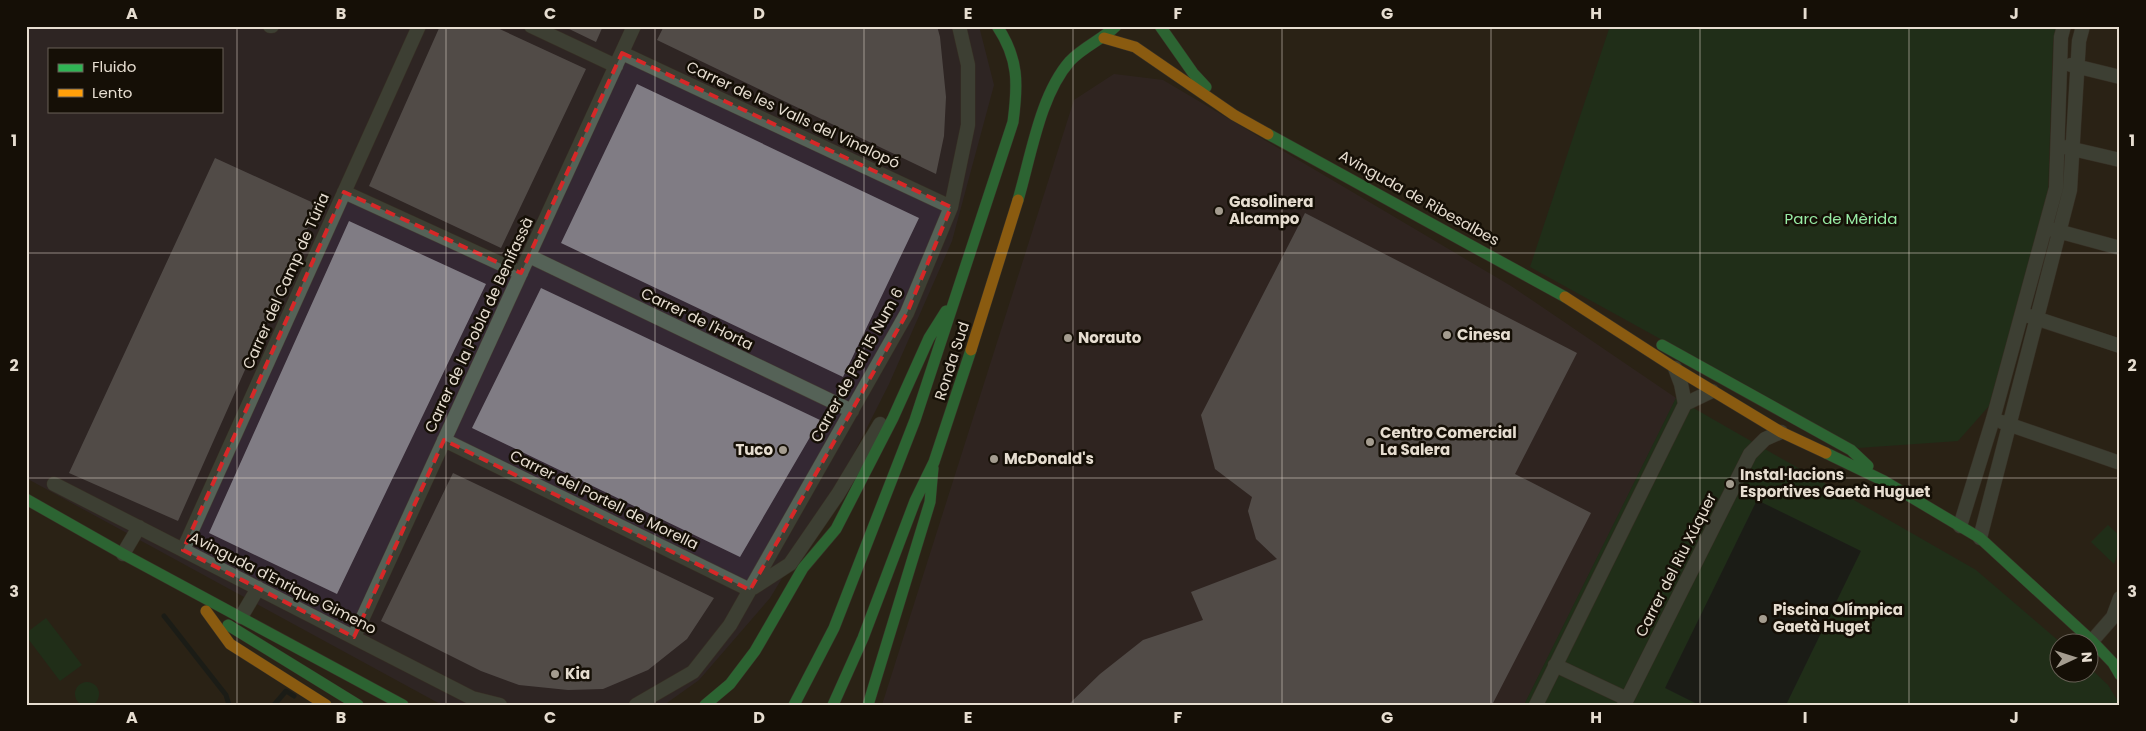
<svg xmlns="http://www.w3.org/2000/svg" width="2146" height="731" font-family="Poppins,sans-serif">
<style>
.commercial{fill:#37272d}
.industrial{fill:#342833;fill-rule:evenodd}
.green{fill:#143c1c}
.water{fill:#0b1618}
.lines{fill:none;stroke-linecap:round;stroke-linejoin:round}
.stream{stroke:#0b1618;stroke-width:5}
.building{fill:#807c84}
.street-casing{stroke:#463f35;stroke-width:15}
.fast-casing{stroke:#463f35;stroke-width:12}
.slow-casing{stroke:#463f35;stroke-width:12}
.street{stroke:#556257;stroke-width:14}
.fast{stroke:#30b455;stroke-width:11}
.slow{stroke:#ff9f0a;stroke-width:11}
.marked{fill:none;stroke:#d62828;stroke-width:4;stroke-dasharray:10 6;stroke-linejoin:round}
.grid{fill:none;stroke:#e6ddd0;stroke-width:1;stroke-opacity:0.55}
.poi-dot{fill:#a49c8f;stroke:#150f06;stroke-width:2}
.labels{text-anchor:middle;stroke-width:5;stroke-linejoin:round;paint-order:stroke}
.street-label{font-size:15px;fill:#e6ddd0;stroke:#150f06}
.poi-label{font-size:15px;font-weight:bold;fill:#e6ddd0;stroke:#150f06;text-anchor:start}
.park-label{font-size:15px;fill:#98eca5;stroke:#150f06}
.neatline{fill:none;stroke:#e6ddd0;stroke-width:2}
.grid-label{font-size:16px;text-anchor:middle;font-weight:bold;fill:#e6ddd0}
</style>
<rect width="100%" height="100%" fill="#2a2216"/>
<path class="commercial" d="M1114,74L1163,80L1511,286L1676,398L1524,705H882L1074,100Z"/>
<path class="industrial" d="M26,26H979L994,85L952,241L889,384L834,493L770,598L699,680L664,705H442L26,478ZM49,49H221V111H49Z"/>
<path class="green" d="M1610,26H2058L2053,42L2048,195L1989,406L1958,441L1858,448L1530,267Z
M1676,398L1976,570L2061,643L2058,644V674H2088L2089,667L2108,685L2120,705H1524Z
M2108,525L2120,536V548L2114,564L2091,542Z
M46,618L82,665L60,681L26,636V633Z
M75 694a12 12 0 1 1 24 0a12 12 0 1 1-24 0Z"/>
<path class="water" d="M1757,500L1861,551L1786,705H1699L1665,688Z"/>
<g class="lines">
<path class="stream" d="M164,616L226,695L229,705
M274,705L286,691L294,696"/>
</g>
<path class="building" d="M440,26H493L586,69L501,248L369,186Z
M563,26H603L596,42Z
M664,26H937L940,37L946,97L944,136L936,174L657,40Z
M637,84L919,218L843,377L561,243Z
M215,158L318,205L178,521L69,473Z
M1305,213L1577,353L1515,474L1591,513L1492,705H1068L1100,674L1143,640L1203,620L1191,592L1277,559L1256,539L1248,511L1252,497L1215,469L1201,415Z
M349,221L486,284L337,594L209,533Z
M541,288L820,420L740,557L472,428Z
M453,473L714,598L687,639L648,670L603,689L568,690L519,685L481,671L381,621Z"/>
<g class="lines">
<g class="street-casing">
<path id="street" d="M270,26H272
M531,26L616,66
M622,53L951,207
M2071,65L2120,77
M2064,147L2120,160
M344,192L521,273
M2050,229L2120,248
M529,256L852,411
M2029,316L2120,346
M1685,404L1712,391
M2002,422L2120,463
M444,440L750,590
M54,484L472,698L500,705
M1960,526L1993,419L2056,188L2061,37L2064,26
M1980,538L2070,190L2079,41L2083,26
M183,550L419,26
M123,554L139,527
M753,588L790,564L838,494L880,424
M241,617L258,588
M354,637L634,26
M2092,641L2113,617L2120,598
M1555,665L1627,699
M636,705L693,672L730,625L907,313L951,207L968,125V65L959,26
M1536,705L1685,404L1681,384L1675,368
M1624,705L1750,454L1765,439L1781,432"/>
</g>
<g class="fast-casing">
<path id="fast" d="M1160,26L1193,73L1206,87
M1268,134L1565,297
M1018,200C1031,156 1040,95 1070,61C1083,47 1103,39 1116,26
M1662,345L1851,450L1868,466
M1826,453L1884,481L1980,538L2092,641L2113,663L2120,675
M26,499L123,554L403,705
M228,625L358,705
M705,705L730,684L755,651L803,568L836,529L893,418L929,338L946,311
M794,705L834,628L915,420L1013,122C1018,84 1019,59 997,26
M833,705L863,638L915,501L934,462L971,350
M868,705L930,502L933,468"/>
</g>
<g class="slow-casing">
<path id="slow" d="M1104,38L1135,47L1234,115L1268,134
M1565,297L1675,368L1781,432L1826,453
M971,350L1018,200
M206,611L230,644L326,705"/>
</g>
<use href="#street" class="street"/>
<use href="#fast" class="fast"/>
<use href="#slow" class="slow"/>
</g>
<path d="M0 0H2146V731H0ZM622,53L951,207L907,313L750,590L444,440L354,637L183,550L344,192L521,273Z" fill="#2a2216" fill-opacity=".55" fill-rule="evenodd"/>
<path class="marked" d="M622,53L951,207L907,313L750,590L444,440L354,637L183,550L344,192L521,273Z"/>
<path class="grid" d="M237,26V705M446,26V705M655,26V705M864,26V705M1073,26V705M1282,26V705M1491,26V705M1700,26V705M1909,26V705M26,253H2120M26,478H2120"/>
<g class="poi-dot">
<circle cx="1219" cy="211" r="5"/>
<circle cx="1447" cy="335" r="5"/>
<circle cx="1068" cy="338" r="5"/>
<circle cx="1370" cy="442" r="5"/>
<circle cx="783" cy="450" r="5"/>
<circle cx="994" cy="459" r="5"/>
<circle cx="1730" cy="484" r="5"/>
<circle cx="1763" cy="619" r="5"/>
<circle cx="555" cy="674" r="5"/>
</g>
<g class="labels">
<g class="street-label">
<text transform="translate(793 115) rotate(25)" y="5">Carrer de les Valls del Vinalopó</text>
<text transform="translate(1419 198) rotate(29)" y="5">Avinguda de Ribesalbes</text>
<text transform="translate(286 281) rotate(-66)" y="5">Carrer del Camp de Túria</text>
<text transform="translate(697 319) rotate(26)" y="5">Carrer de l'Horta</text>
<text transform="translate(479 325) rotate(-65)" y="5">Carrer de la Pobla de Benifassà</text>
<text transform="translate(952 361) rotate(-72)" y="5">Ronda Sud</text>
<text transform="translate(857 365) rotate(-61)" y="5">Carrer de Peri 15 Num 6</text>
<text transform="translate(604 500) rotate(26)" y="5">Carrer del Portell de Morella</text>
<text transform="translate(1676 565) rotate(-63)" y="5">Carrer del Riu Xúquer</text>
<text transform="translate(283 583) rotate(27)" y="5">Avinguda d'Enrique Gimeno</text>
</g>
<g class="poi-label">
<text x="1229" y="207">Gasolinera<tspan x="1229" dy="17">Alcampo</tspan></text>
<text x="1457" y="340">Cinesa</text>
<text x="1078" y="343">Norauto</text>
<text x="1380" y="438">Centro Comercial<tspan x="1380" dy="17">La Salera</tspan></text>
<text x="773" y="455" text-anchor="end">Tuco</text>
<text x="1004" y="464">McDonald's</text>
<text x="1740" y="480">Instal·lacions<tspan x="1740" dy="17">Esportives Gaetà Huguet</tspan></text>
<text x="1773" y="615">Piscina Olímpica<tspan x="1773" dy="17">Gaetà Huget</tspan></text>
<text x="565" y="679">Kia</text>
</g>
<g class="park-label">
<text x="1841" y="224">Parc de Mèrida</text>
</g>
</g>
<rect width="2146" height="731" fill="none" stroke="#150f06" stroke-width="55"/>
<rect x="48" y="48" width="175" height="65" fill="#150f06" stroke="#696157"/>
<rect x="58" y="64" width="25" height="8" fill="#30b455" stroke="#696157"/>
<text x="92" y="72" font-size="15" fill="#e6ddd0">Fluido</text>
<rect x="58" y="89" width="25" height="8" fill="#ff9f0a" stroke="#696157"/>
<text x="92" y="98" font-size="15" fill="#e6ddd0">Lento</text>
<g transform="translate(2074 658) rotate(86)"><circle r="24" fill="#150f06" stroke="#696157"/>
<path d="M0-4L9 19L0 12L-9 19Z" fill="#a49c8f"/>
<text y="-8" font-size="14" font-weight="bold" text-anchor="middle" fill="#e6ddd0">N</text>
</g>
<rect x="28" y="28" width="2090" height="676" class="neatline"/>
<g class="grid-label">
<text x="132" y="19">A</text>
<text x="341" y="19">B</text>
<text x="550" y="19">C</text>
<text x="759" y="19">D</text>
<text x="968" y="19">E</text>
<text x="1178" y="19">F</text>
<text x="1387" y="19">G</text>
<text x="1596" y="19">H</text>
<text x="1805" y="19">I</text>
<text x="2014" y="19">J</text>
<text x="14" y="146">1</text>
<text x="2132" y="146">1</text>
<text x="14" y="371">2</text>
<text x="2132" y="371">2</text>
<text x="14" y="597">3</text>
<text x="2132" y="597">3</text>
<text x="132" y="723">A</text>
<text x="341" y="723">B</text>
<text x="550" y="723">C</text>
<text x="759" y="723">D</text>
<text x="968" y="723">E</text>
<text x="1178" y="723">F</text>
<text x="1387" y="723">G</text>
<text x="1596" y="723">H</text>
<text x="1805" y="723">I</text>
<text x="2014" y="723">J</text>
</g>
</svg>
